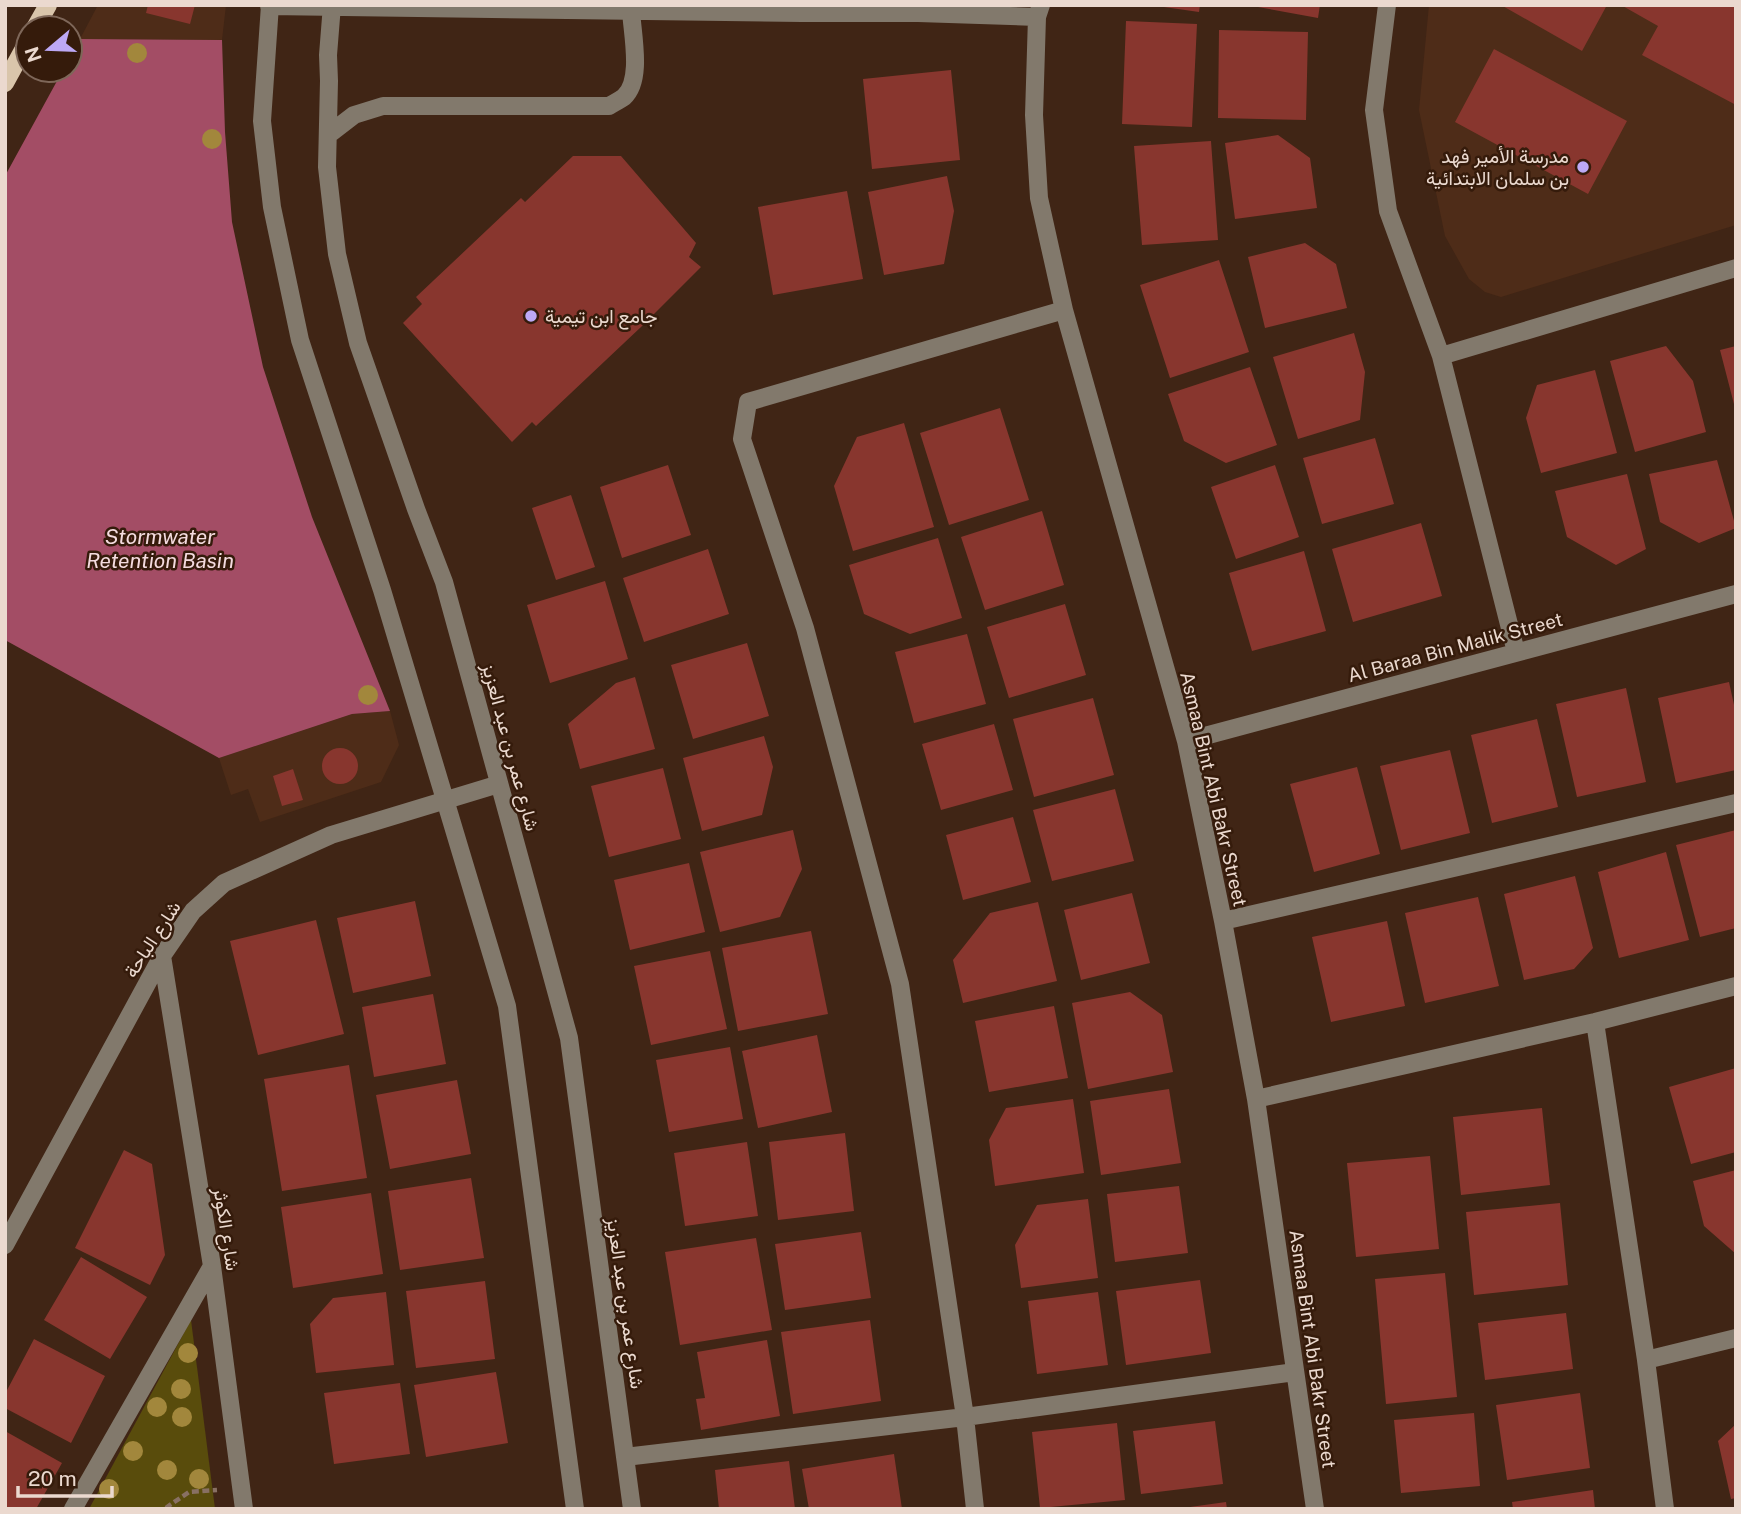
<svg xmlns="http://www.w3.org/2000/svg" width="1741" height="1514" font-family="'Public Sans',Vazirmatn,sans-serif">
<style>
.built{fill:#4e2c18}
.green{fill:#594c0c}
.water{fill:#a34d65}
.building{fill:#88362e}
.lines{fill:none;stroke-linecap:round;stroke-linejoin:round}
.path{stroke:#887063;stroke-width:4.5;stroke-dasharray:7 3.5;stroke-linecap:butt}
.minor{stroke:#82796c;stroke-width:18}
.major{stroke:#d9c5ab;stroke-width:18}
.tree{fill:#a2873c}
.poi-dot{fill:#bda9f5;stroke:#351b0b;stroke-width:2.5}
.labels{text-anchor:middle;stroke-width:5;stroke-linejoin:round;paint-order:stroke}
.poi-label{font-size:19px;fill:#ebd9cf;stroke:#351b0b;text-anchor:end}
.street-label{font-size:19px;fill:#ebd9cf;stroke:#351b0b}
.water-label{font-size:21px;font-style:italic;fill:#f4dbdf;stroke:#351b0b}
</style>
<rect width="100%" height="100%" fill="#402515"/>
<path class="built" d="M98,5H226L222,40L80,39Z
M1429,5H1736V225L1501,297L1485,292L1469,279L1445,236L1419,110Z
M390,711L399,745L381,782L260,822L248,789L231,795L219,758L352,714Z"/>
<path class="green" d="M191,1320L215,1509H89Z"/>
<path class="water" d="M80,39L222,40L225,132L232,222L263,367L312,517L390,711L352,714L219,758L5,640V176L63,70H70V57Z"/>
<path class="building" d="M148,5H195L190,24L146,13Z
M1164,5H1200L1199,12L1164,7Z
M1258,5H1320L1318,18L1258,7Z
M1501,5H1607L1582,51Z
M1621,5H1736V105L1642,55L1658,26Z
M1126,21L1197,24L1192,127L1122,124Z
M1219,30L1308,32L1306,120L1218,118Z
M1494,49L1627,121L1588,194L1455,122Z
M951,70L960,160L872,169L863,79Z
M1278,135L1310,158L1317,208L1235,219L1225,143Z
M1211,141L1218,240L1142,245L1134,146Z
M573,156H621L696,243L689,257L701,267L641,327L536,426L532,422L512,442L403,323L422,304L416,297L521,198L525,202Z
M947,176L954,211L944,264L884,275L868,192Z
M847,191L863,279L773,295L758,207Z
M1305,243L1336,264L1347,308L1265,328L1248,257Z
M1219,260L1249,352L1170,378L1140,285Z
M1354,333L1365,372L1360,420L1298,439L1273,357Z
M1666,346L1693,381L1706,432L1635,452L1610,361Z
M1736,346V408H1735L1720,350Z
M1250,367L1277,445L1226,463L1184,441L1168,394Z
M1595,370L1617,453L1541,473L1526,418L1537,385Z
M1000,408L1029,500L949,525L920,433Z
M904,423L934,527L853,551L834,486L857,437Z
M1375,438L1394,504L1322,524L1303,458Z
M1717,460L1736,528L1699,543L1660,522L1649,474Z
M668,465L691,535L622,558L600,487Z
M1275,465L1299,537L1236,559L1211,487Z
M1627,474L1646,549L1616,565L1567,537L1555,491Z
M571,495L595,567L556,580L532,508Z
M1042,511L1064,585L985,610L961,537Z
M1421,523L1442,596L1353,622L1332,549Z
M938,538L962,618L910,634L864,614L849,565Z
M708,549L729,614L644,642L623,578Z
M1304,551L1326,631L1252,651L1229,573Z
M605,581L628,659L550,683L527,605Z
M1065,604L1086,675L1009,698L987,627Z
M967,634L986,704L914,723L895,652Z
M747,643L769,716L693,739L671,665Z
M635,677L655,749L580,769L568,724L616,683Z
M1729,682L1736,714V770L1676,783L1658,698Z
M1626,688L1646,782L1577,797L1556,704Z
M1093,698L1114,775L1034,797L1013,719Z
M1537,719L1558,807L1492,823L1471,735Z
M994,724L1013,790L941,810L922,744Z
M764,736L773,767L762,815L702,831L683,758Z
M322 766a18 18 0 1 1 36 0a18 18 0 1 1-36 0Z
M1450,750L1470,833L1401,850L1380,766Z
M1357,767L1380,854L1314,872L1290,784Z
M663,768L681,839L609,857L591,786Z
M293,769L303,800L282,806L273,776Z
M1115,789L1134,861L1052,881L1033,810Z
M1013,817L1031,882L963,900L946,835Z
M793,830L802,869L780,917L720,932L700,852Z
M1736,830V928L1700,937L1676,845Z
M1666,852L1689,940L1619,958L1598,872Z
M689,863L705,932L630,950L614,880Z
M1575,876L1593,948L1574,969L1524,980L1504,894Z
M1132,893L1150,963L1081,980L1064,910Z
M1478,897L1499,986L1425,1003L1405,913Z
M415,901L431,976L353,993L337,918Z
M1038,902L1057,981L963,1003L953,960L990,913Z
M316,920L344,1034L258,1055L230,941Z
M1387,921L1405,1006L1331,1022L1312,937Z
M811,931L828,1014L738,1031L722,948Z
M710,951L727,1029L651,1045L634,966Z
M1130,992L1162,1015L1173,1072L1088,1089L1072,1003Z
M433,994L446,1064L374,1077L362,1007Z
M1054,1006L1068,1078L989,1092L975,1021Z
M817,1035L832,1112L758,1128L742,1051Z
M730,1047L743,1119L669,1132L656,1060Z
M349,1065L367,1178L282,1191L264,1079Z
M1736,1068V1152L1691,1164L1669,1087Z
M457,1080L471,1154L390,1169L376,1095Z
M1169,1089L1181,1163L1101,1175L1090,1101Z
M1073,1099L1084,1173L995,1186L989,1140L1006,1108Z
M1542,1108L1550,1185L1461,1195L1453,1117Z
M845,1133L854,1211L778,1220L769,1142Z
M747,1142L758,1216L685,1226L674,1153Z
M124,1150L152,1164L165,1255L150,1285L75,1248Z
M1430,1156L1439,1249L1356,1257L1347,1163Z
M1736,1170V1254L1704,1226L1693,1181Z
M471,1178L484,1258L400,1270L388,1191Z
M1179,1186L1188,1253L1115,1262L1107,1194Z
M371,1193L383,1274L293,1288L281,1207Z
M1088,1199L1098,1278L1021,1288L1015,1245L1037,1205Z
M1560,1203L1568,1285L1474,1295L1466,1212Z
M861,1232L871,1298L785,1310L775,1244Z
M756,1238L772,1330L680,1345L665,1252Z
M81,1257L147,1297L110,1359L44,1320Z
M1445,1273L1457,1397L1386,1404L1375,1279Z
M1200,1280L1211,1353L1126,1365L1116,1291Z
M485,1281L495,1359L416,1368L406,1291Z
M386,1292L394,1365L316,1373L310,1324L333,1298Z
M1098,1292L1108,1365L1037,1374L1028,1301Z
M1566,1313L1573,1369L1485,1380L1478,1323Z
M870,1320L881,1401L793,1414L781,1332Z
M34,1339L105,1376L71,1443L5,1408V1394Z
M767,1340L780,1416L701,1430L696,1399L705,1398L697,1352Z
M496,1372L508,1443L426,1457L414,1385Z
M400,1383L410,1454L334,1464L324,1393Z
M1580,1393L1590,1468L1507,1480L1496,1405Z
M1474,1413L1480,1486L1401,1493L1394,1420Z
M1215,1421L1223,1484L1141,1494L1133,1431Z
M1117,1423L1125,1500L1040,1508L1032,1432Z
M1736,1424V1498L1731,1499L1718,1441Z
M5,1431L62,1463L36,1509H5Z
M894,1454L902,1509H809L802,1469Z
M789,1461L795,1509H719L715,1470Z
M1593,1490L1595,1509H1513L1512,1502Z
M1226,1502L1227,1509H1190V1507Z"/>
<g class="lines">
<path class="path" d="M167,1509V1507L189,1492L217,1490"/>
<path class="minor" d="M270,5L262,121L272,207L300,340L382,590L507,1006L575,1509
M332,5L328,55L329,81L327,167L337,254L358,343L416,509L444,582L569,1038L632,1509
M1041,5L1037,17L1034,115L1039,198L1064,310L1186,741L1223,921L1256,1099L1315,1509
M1387,5L1374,110L1388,211L1441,356L1516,652
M269,6L802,13H918L1037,17
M328,135L354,115L383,106H609C614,103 620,100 624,97C643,80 632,33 631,10
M1441,356L1736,268
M1186,741L1736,594
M1223,921L1736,803
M162,956L212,1266L244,1509
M1595,1022L1646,1360L1665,1509
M1256,1099L1595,1022L1736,986
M5,1245L162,956L193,911L224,883L331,835L499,784
M1646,1360L1736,1338
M625,1457L965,1417L1295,1372
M73,1509L212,1266
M975,1509L965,1417L900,984L805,628L742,439L748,402L1064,310"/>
<path class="major" d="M35,28L48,5
M5,83L28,41"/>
</g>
<g class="tree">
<circle cx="137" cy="53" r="10"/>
<circle cx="212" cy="139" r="10"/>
<circle cx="368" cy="695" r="10"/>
<circle cx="188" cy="1353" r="10"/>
<circle cx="181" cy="1389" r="10"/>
<circle cx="157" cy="1407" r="10"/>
<circle cx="182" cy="1417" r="10"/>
<circle cx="133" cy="1451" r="10"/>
<circle cx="167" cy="1470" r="10"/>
<circle cx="199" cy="1479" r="10"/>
<circle cx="109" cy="1489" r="10"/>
</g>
<g class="poi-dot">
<circle cx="1583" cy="167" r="7"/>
<circle cx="531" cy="316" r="7"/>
</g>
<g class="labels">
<g class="poi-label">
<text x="1569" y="163">مدرسة الأمير فهد<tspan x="1569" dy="22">بن سلمان الابتدائية</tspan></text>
<text x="545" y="323" text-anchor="start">جامع ابن تيمية</text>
</g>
<g class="street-label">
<text transform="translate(1455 647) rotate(-15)" y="7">Al Baraa Bin Malik Street</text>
<text transform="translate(511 747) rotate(75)" y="7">شارع عمر بن عبد العزيز</text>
<text transform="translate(1214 789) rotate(77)" y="7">Asmaa Bint Abi Bakr Street</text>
<text transform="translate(152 939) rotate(-57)" y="7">شارع الباحة</text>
<text transform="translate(227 1229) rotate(81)" y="7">شارع الكوثر</text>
<text transform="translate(626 1303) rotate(82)" y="7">شارع عمر بن عبد العزيز</text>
<text transform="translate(1313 1349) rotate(82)" y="7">Asmaa Bint Abi Bakr Street</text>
</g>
<g class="water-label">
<text x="160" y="544">Stormwater<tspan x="160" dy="24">Retention Basin</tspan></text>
</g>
</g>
<rect width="1741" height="1514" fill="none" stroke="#ebd9cf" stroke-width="14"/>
<g transform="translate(49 49) rotate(251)"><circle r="33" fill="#351b0b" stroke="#7e6759" stroke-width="2"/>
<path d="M0-5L12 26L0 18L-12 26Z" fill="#bda9f5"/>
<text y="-10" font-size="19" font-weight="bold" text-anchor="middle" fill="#ebd9cf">N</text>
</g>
<path d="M18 1486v10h94v-10" fill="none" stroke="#ebd9cf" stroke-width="3.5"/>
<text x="28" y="1486" font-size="21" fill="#ebd9cf" stroke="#351b0b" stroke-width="5" paint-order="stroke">20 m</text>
</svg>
